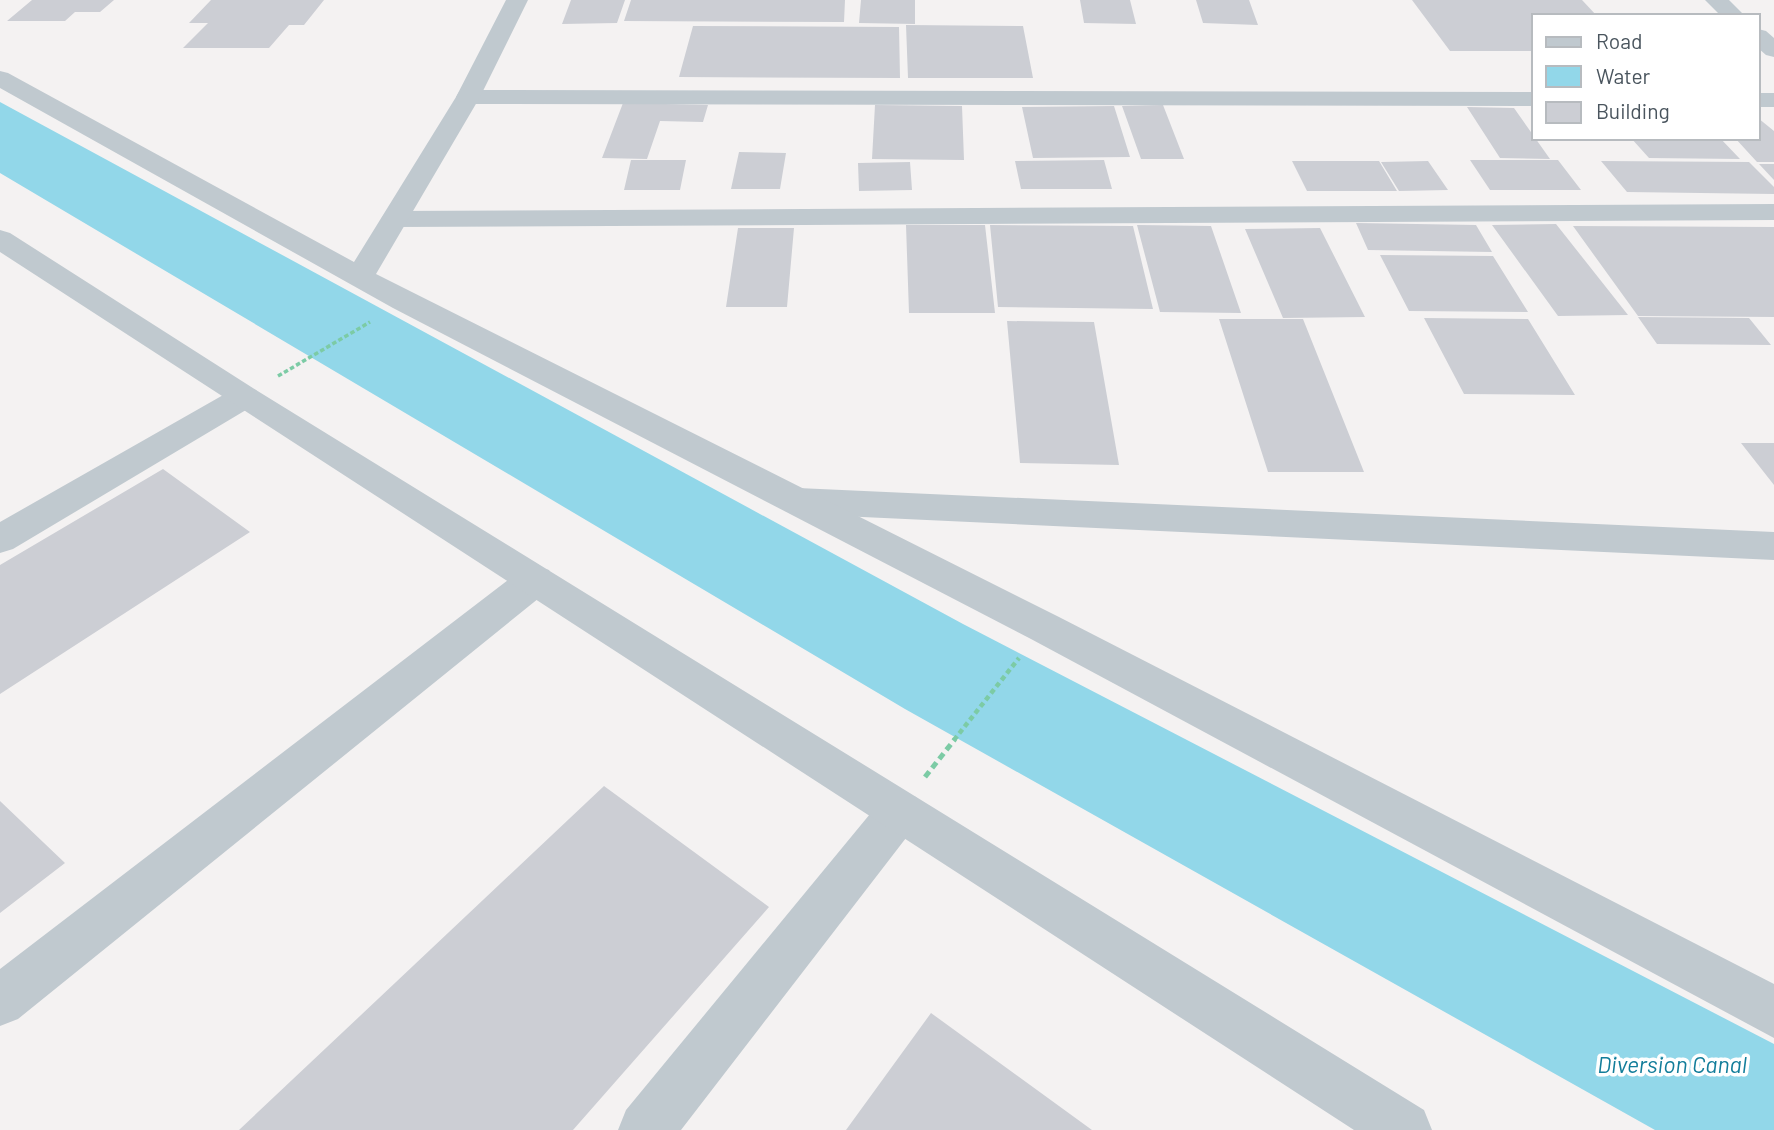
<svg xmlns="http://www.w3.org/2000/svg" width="1774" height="1130" font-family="Barlow,sans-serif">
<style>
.water{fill:#92d7e9}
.building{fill:#ccced4}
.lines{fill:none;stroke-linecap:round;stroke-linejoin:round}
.path-far2{stroke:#7ccba5;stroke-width:3.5;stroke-dasharray:4.5 2.5;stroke-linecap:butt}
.path-far1{stroke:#7ccba5;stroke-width:4.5;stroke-dasharray:5 3.5;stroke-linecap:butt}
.path{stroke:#7ccba5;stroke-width:5;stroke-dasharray:7 4.5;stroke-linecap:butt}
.minor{fill:#c0c9cf;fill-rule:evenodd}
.tertiary{fill:#c0c9cf;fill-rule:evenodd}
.labels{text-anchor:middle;stroke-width:7;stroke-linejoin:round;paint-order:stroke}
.near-water-label{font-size:23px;font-style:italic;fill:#127d9a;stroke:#fff}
</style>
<rect width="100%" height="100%" fill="#f4f2f2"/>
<path class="water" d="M0,102L963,624L1774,1044V1130H1655L905,709L0,173Z"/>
<path class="building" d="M32,0H114L100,12H75L65,21H7Z
M211,0H324L304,25H289L269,48H183L208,23H189Z
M571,0H625L617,23L562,24Z
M631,0H845L844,22L624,21Z
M861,0H915V24L859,23Z
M1080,0H1130L1136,24L1084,23Z
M1196,0H1249L1258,25L1203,23Z
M1412,0H1582L1597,16H1534V51H1450Z
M906,25L1023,26L1033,78H908Z
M693,26L899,27L900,78L679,77Z
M623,103L708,105L703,122L660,121L647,159L602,158Z
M875,105L962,106L964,160L872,159Z
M1163,105L1184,159H1141L1122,106Z
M1114,106L1130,157L1033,158L1022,107Z
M1467,107L1514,108L1550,159L1500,158Z
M1758,118L1774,131V162H1757L1735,138H1758Z
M1631,138H1720L1740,159L1649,158Z
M739,152L786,153L780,189H731Z
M631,160H686L680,190H624Z
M1104,160L1112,189H1021L1015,161Z
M1470,160H1558L1581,190H1490Z
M1292,161H1379L1397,191H1307Z
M1428,161L1448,190L1399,191L1381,162Z
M1601,161L1749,162L1774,187V194L1627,192Z
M910,162L912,190L859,191L858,163Z
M1759,164H1774V180Z
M1356,223L1476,225L1492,252L1368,250Z
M1556,224L1628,315L1558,316L1492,225Z
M906,225H985L995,313H909Z
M990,225L1133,226L1153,309L998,307Z
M1137,225L1211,226L1241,313L1160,312Z
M1573,226L1774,227V317L1638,316Z
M738,228H794L787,307H726Z
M1320,228L1365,317L1283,318L1245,229Z
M1380,255L1493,256L1528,312L1409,311Z
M1638,317L1749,318L1771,345L1657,344Z
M1424,318L1528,319L1575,395L1464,394Z
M1219,319H1303L1364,472H1268Z
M1007,321L1094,322L1119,465L1020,463Z
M1741,443H1774V485Z
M163,469L250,532L0,694V565Z
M604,786L769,907L573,1130H239Z
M0,801L65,863L0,913Z
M931,1013L1092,1130H846Z"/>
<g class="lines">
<path class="path-far2" d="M278,376L370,322"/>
<path class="path-far1" d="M954,740L1019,658"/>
<path class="path" d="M925,777L955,739"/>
<path class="minor" d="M468,90L1534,92V106L468,104L459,102L456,97L459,92Z
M1758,93H1774V107H1758Z
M1774,204V220L395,227L385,225L381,219L385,213L395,211Z
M244,386L256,390L261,397L256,404L13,549L0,553V522L232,390Z
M798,488L1774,532V560L798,514L785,510L780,501L785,492Z
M535,566L549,570L554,580L549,590L18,1019L0,1026V969L521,570Z
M900,791L916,797L923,811L916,825L681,1130H618L626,1110L884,797Z"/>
<path class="tertiary" d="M506,0H528L480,97L376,274L1059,617L1774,984V1038L1031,639L393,308L0,88V71L8,73L354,262L456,97Z
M1705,0H1729L1745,16H1721Z
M1758,29L1766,31L1774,38V57L1766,55L1758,48Z
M0,230L10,233L256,390L1424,1110L1432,1130H1354L0,252Z"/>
</g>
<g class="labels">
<g class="near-water-label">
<text x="1672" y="1073">Diversion Canal</text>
</g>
</g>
<rect x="1532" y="14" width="228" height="126" fill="#ffffff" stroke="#b7bbbf" stroke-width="2"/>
<rect x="1546" y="37" width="35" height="10" fill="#c0c9cf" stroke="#b7bbbf" stroke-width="2"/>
<text x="1596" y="49" font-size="21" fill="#4a555e">Road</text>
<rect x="1546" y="66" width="35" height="21" fill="#92d7e9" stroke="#b7bbbf" stroke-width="2"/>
<text x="1596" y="84" font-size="21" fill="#4a555e">Water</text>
<rect x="1546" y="102" width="35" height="21" fill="#ccced4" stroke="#b7bbbf" stroke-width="2"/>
<text x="1596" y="119" font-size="21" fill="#4a555e">Building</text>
</svg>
